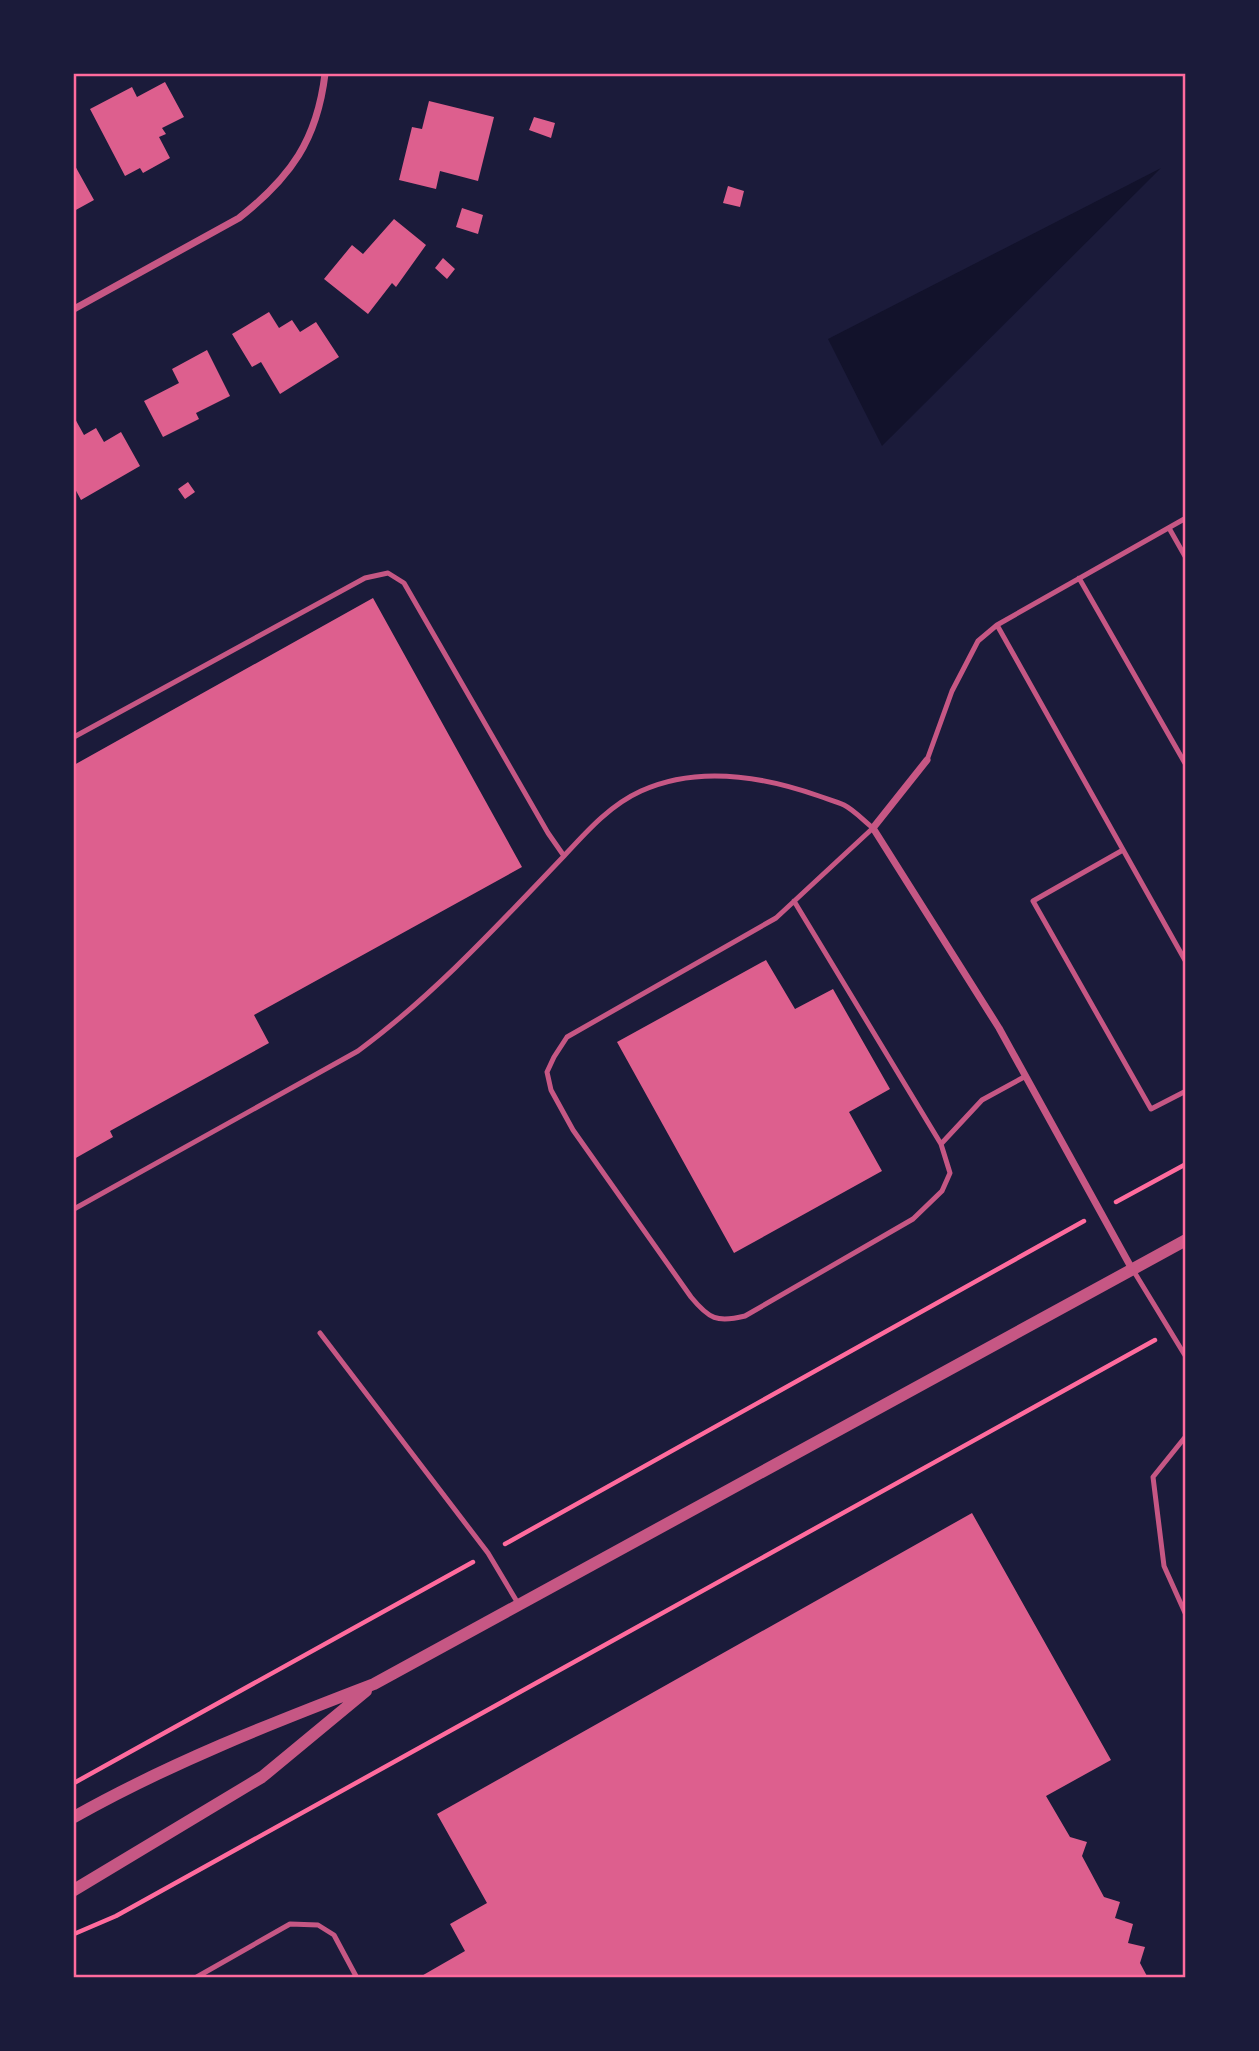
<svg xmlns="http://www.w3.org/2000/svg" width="1259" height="2051" font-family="'Exo 2',sans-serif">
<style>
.water{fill:#12122b}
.building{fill:#dd5f8e}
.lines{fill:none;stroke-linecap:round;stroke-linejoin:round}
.path{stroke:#ff6b9d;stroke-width:4.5}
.service{stroke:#c65784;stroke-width:5}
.minor{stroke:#c65784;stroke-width:7}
.tertiary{stroke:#c65784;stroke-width:12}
.neatline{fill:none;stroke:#ff6b9d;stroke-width:2.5}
</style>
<rect width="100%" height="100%" fill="#1b1b3a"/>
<path class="water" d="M1161,168L882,446L828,339Z"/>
<path class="building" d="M165,82L184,117L162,128L166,134L159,137L170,158L143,173L140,168L125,176L90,109L132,87L137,97Z
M429,101L494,117L478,181L440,171L436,189L399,180L412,127L422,129Z
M534,117L555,123L551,138L529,130Z
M74,164L94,200L74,211Z
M728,186L744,191L740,207L723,203Z
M462,208L483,215L478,234L456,227Z
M394,219L426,245L396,287L392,283L368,314L324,279L352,245L363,254Z
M443,258L455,269L447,279L435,268Z
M269,312L279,328L292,320L300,332L316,322L339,357L280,394L261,362L252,367L232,334Z
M207,350L230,396L196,413L199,419L163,437L144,401L179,383L172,369Z
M74,417L84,435L96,428L104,442L121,432L140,466L81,500L74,487Z
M188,482L195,492L185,499L178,489Z
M373,598L522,867L254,1015L269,1043L110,1131L113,1137L74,1159V765Z
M766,960L795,1009L833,989L890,1089L849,1112L882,1171L734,1253L617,1042Z
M972,1513L1111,1760L1046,1796L1070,1837L1087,1842L1082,1856L1104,1897L1120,1902L1115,1918L1133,1924L1128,1943L1145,1947L1140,1963L1148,1978H418L465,1951L450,1924L487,1903L437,1814Z"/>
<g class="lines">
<path class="path" d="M1116,1202L1186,1164
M505,1544L1084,1221
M74,1783L473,1562
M74,1934L116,1916L1155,1340"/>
<path class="service" d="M1169,528L1186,558
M1079,578L1186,765
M997,625L1186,962
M74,737L365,578L388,573L404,583L548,833L564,856C499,924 434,995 358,1051L74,1209
M927,760L952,691L978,641L997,625L1186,518
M1123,850L1033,901L1151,1109L1186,1091
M564,856C587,831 610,805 641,791C698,765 762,776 819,796C827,799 836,801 844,805C854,810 864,821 873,828L776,918L567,1037L554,1057L547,1072L551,1090L573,1130L691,1297C709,1319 717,1323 745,1316L913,1219L942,1191L950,1173L941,1144L982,1100L1026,1076
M794,901L941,1144
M1133,1270L1186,1357
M320,1333L488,1553L519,1605
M1186,1436L1153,1477L1164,1566L1186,1615
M195,1978L290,1924L318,1925L334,1935L357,1978"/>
<path class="minor" d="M74,309L239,218C291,177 317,140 325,74
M927,760L873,828L999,1028L1132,1269"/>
<path class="tertiary" d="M74,1817C170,1763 272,1723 374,1684L1186,1240
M74,1890L262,1777L366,1691"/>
</g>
<rect width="1259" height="2051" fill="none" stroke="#1b1b3a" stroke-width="150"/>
<rect x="75" y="75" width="1109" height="1901" class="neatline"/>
</svg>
